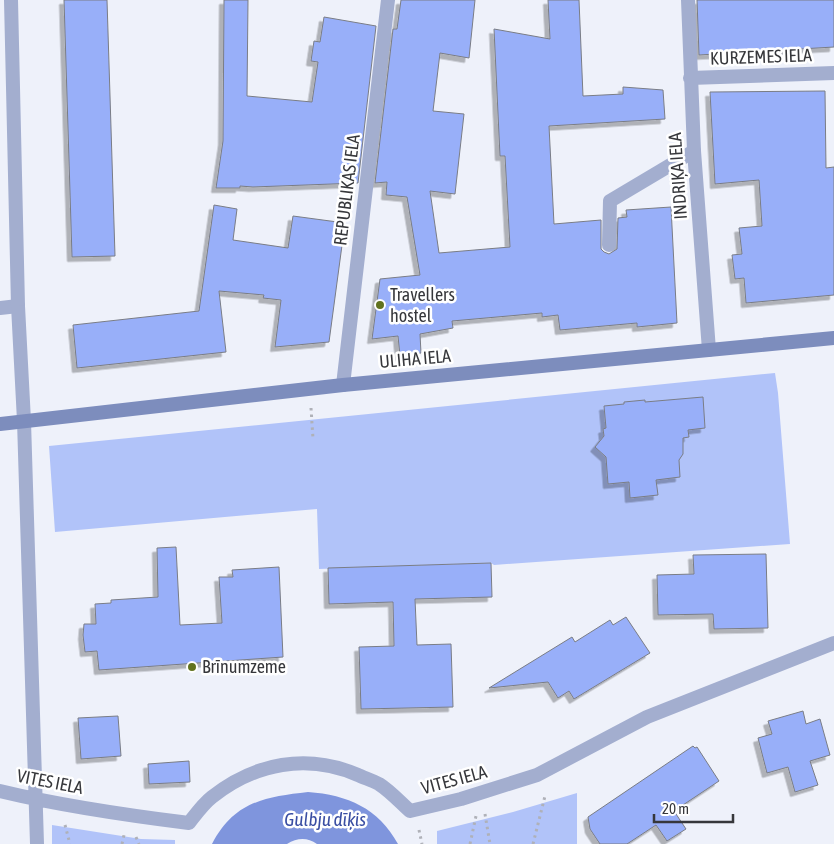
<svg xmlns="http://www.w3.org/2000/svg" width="834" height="844" font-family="'Asap Condensed',sans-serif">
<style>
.green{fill:#b1c3f9}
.water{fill:#7f95dd}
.building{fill:#98aff9;stroke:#7a7d85;filter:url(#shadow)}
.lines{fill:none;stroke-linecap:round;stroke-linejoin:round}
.path{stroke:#afb1b8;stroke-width:3;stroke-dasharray:2.5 4;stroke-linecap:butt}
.service{stroke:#a3aecf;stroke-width:14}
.minor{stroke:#a3aecf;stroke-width:14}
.secondary{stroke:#7d8dbd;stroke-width:14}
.poi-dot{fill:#61721f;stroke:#fff;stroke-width:2}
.labels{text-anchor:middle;stroke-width:5;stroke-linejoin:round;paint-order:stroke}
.street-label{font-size:18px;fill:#36373b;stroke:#fff}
.poi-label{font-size:18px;fill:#36373b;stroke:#fff;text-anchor:start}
.water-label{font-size:19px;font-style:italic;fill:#3a4ea3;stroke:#fff}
</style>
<defs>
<filter id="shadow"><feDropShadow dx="-4.5" dy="4.5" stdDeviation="0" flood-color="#0004"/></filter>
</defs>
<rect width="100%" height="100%" fill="#eef1fa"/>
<path class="green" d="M775,373L778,393L790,544L494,565L491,563L319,569L317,509L55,532L49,446Z
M577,793V844H437V831L513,812Z
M52,825L141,839L175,840V844H52Z"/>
<path class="water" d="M308,792C348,795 378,808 398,844H317C307,837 297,838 287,844H212C234,802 264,797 308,792Z"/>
<path class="building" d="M64,0H107L115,256L72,257Z
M224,0H248L247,96L312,102L318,62L311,61L314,41L320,42L324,17L376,26L358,183L253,187L240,186V188H216L223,141Z
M401,0H475L469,58L440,53L433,111L464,114L455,194L430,191L439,253L510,247L505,156H500L494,29L550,39L548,0H579L583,96L623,94V87L663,90L665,119L549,126L554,224L601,220V249L604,252L609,254L617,249L618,218L627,217L626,210L671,207L677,323L637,327V323L560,330L558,315L542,317V313L452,321L453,328L420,334L421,353L400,356L398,336L372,339L380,279L420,275L407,197L386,195L387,182L375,183L393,29H397Z
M697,0H834V47L699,55Z
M825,91L826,168L834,167V295L746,303L744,278L735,279L732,255L742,254L739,228L762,226L759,180L715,184L710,92Z
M214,205L237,209L233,240L288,248L293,216L345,223L329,342L275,347L281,300L263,298L264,295L219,291L226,352L77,368L73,325L199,311Z
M703,397L705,428L688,430L689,437L683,438V454L679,460L680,477L656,480L658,495L630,498L629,482L608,484L606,457L595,447L604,436L603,429L606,428L604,406L624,404V402L645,400V402Z
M176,547L180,625L222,623L219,577H233L232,570L279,567L283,657L99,670L97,651L85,652L83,635L84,624H96L95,604L111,603V600L158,597L157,548Z
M766,554L768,628L714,629L713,614L658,615L657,575L694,574L693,555Z
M491,563L492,597L415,599L417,645L451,644L453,707L361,709L359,647L394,646L393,602L329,604L328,568Z
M626,617L650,653L574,699L569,691L558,698L548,682L489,688L572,637L575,642L610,620L613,625Z
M803,711L806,724L820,719L830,755L810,761L818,785L795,792L788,767L767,773L758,738L772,734L768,721Z
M118,716L121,756L81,759L78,718Z
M693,746L695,748L697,747L719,781L674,811L686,829L667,841L656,825L627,844H600L590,829L588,817Z
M189,761L190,782L149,784L148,764Z"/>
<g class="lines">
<path class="path" d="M311,408L313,439
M485,814L490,844
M65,825L70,844
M419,830L422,844
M136,837L139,844
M122,844L124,835
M470,844L476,816
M533,844L545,796"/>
<path class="service" d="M609,245L610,201L694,151
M0,308L18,306"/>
<path class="minor" d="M11,0L18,306L24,421L37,844
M688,0L694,151L709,350
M690,78L834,73
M343,385L388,0
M0,791C62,806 125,815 189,823C196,814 203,804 212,797C255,763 307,753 358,775C364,778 372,780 379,784C390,791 400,802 410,811L461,799L537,775L647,717L834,643"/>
<path class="secondary" d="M0,424L343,385L834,338"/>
</g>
<g class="poi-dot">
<circle cx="380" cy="305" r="5"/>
<circle cx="192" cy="667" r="5"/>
</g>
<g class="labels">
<g class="street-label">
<text transform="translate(761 57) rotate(-2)" y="6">KURZEMES IELA</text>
<text transform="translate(678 176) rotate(-94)" y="6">INDRIĶA IELA</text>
<text transform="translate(347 190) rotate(-83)" y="6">REPUBLIKAS IELA</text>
<text transform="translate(415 359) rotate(-5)" y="6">ULIHA IELA</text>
<text transform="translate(454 780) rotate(-15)" y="6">VITES IELA</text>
<text transform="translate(50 782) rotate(11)" y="6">VITES IELA</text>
</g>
<g class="poi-label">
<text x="390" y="301">Travellers<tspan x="390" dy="21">hostel</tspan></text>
<text x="202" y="673">Brīnumzeme</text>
</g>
<g class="water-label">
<text x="325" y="826">Gulbju dīķis</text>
</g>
</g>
<path d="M654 814v8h79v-8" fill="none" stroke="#36373b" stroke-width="2.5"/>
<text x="662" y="814" font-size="15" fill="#36373b" stroke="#ffffff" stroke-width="4" paint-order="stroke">20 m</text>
</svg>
